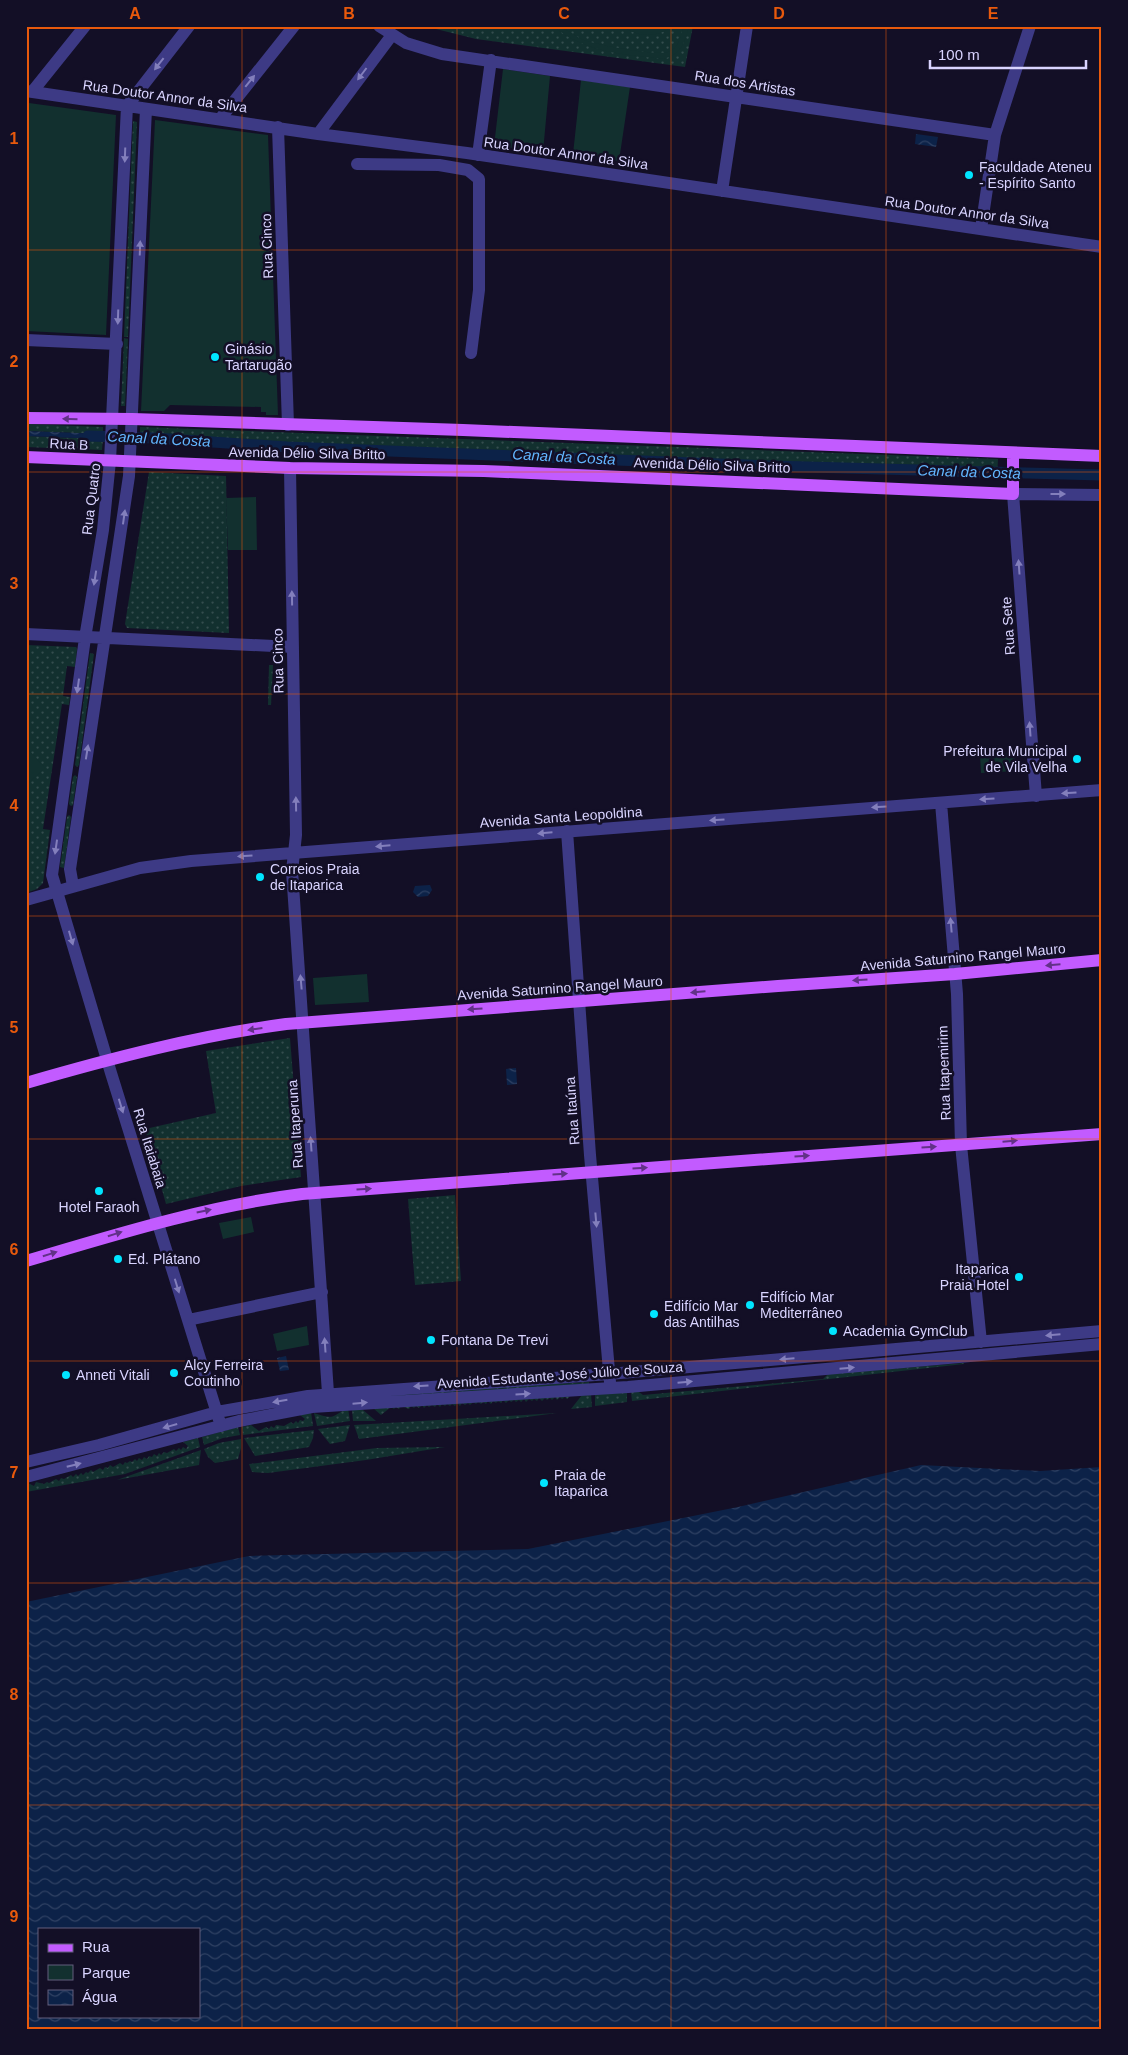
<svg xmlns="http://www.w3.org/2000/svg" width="1128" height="2055" font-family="Helvetica,sans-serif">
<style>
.green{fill:url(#green-dots)}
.pitch{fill:#12302f}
.water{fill:url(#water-waves);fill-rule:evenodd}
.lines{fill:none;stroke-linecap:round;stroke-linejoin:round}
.canal{stroke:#0c2248;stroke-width:11}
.minor{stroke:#3d3a85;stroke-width:12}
.major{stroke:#c25bff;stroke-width:12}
.oneway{fill:#837fbc}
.oneway2{fill:#623188}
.grid{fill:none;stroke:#e8590c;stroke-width:1;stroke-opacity:0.55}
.poi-dot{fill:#00e5ff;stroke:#130f26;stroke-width:2}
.labels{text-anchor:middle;stroke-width:5;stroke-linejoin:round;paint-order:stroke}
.street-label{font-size:14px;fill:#d9d4ff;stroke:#130f26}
.poi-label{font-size:14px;fill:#d9d4ff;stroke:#130f26;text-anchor:start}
.water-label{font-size:15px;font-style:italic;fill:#62b6ff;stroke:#130f26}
.neatline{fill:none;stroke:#e8590c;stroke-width:2}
.grid-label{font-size:16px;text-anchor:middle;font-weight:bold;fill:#e8590c}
</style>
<defs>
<pattern id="green-dots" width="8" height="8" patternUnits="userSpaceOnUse" patternTransform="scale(1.25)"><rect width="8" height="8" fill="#12302f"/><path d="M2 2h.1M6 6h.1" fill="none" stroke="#344d4e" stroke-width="1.8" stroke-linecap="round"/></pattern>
<pattern id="water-waves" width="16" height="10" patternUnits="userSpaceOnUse" patternTransform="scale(1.25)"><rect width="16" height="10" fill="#0c2248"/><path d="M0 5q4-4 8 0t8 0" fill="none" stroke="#2f4163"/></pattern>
</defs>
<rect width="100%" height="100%" fill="#130f26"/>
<path class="green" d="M424,26H693L685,67L476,39Z
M133,121L137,122L128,337H124Z
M124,338L128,339L125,406H121Z
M26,424L103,427V434L26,431Z
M140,427L998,459L997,478L140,440Z
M26,436L103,439L102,450L26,447Z
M149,472L226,476L229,633L127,628L125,624Z
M26,645L76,647L77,649L75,667L67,666L63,696L70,697L69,705L62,704L43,829L50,830L43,883L37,889L26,893Z
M90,653L94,654L79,765L77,767L75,765Z
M269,665H273L271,705H268Z
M75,775L77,777L73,805L71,806L69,804L73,777Z
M69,815L71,817L64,868L60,867L67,817Z
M290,1038L301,1177L241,1186L166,1204L145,1129L216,1113L206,1051Z
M455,1195L461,1281L415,1285L408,1199Z
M964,1363V1364L632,1401L631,1392H639L643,1395L823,1379L828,1374Z
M589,1382V1385L353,1399V1396Z
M627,1392V1402L595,1406V1394Z
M591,1394L592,1407L571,1409L582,1395Z
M570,1396L567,1399L565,1397L562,1399L560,1397L557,1400L555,1397L552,1400L550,1398L547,1400L545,1398L542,1401L539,1398L537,1401L534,1399L532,1401L529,1399L526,1402L524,1399L521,1402L519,1400L516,1402L514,1400L511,1402L509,1400L506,1403L503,1400L501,1403L498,1401L496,1403L493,1401L491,1404L488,1401L486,1404L483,1402L481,1404L478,1402L476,1404L473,1402L470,1405L468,1403L465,1405L462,1403L460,1406L457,1403L455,1406L452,1404L450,1406L447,1404L445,1406L442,1404L440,1407L437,1404L435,1407L432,1405L429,1407L427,1405L424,1408L422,1405L419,1408L416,1406L414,1408L411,1406L409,1409L401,1406L399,1409L396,1407L394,1409L391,1407L381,1415L373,1408Z
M348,1408L350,1421L317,1426L314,1413C336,1420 330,1417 348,1408Z
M352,1409L363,1410L376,1421H353Z
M311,1412L313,1426L243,1435L242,1427L251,1425L259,1431L266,1427L269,1429L271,1426L274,1428L276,1425L284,1426L291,1422L293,1424L296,1421L298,1423L300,1420L303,1421L305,1419L300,1415Z
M557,1413L359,1439L354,1425Z
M350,1425L345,1441L330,1444L318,1429Z
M238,1427L240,1435L223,1438L204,1445L202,1437Z
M314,1430L313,1438L309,1447L255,1456L244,1438Z
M198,1438L200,1447L125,1474L26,1492V1482L34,1486L36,1482L44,1484L47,1482L49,1483L56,1479L59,1481L61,1478L64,1479L71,1475L73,1477L76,1474L78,1476L81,1473L83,1475L86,1472L88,1473L91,1470L93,1472L100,1468L103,1470L105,1467L108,1468L110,1465L113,1467L120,1463L123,1465L125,1462L127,1463L130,1461L132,1462L135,1459L137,1461L139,1458L142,1460L144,1457L147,1459L149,1456L152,1457L154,1454L157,1456L159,1453L161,1455L164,1452L167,1453L174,1449L176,1451L179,1448L181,1450L183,1447L186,1449L188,1446L183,1442Z
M241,1439V1448L238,1459L215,1463L208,1457L204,1449L219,1443Z
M445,1447L366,1460L268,1473L252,1472L249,1464L377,1448Z
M201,1450L199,1465L117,1480Z"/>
<path class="pitch" d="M553,26C566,26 573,36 584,40C597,45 657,56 668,52C679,48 681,36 683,26H689C685,43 681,55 662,59C622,54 586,53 553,26Z
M622,26H673C657,38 639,38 622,26Z
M503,69L550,76L543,152L494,146Z
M581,80L630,87L619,161L573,154Z
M29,103L116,115L106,335L26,331V112L29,111Z
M155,120L268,135L278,415H266V412H261V407L170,405L164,411H141Z
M256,497L257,550H228L226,498Z
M26,747L45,768L26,785Z
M1015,752L1016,771L981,773L980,755Z
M367,974L369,1002L315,1005L313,978Z
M251,1217L254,1232L223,1239L219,1223Z
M307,1326L309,1345L277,1351L273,1334Z"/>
<path class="water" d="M916,134L938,137L936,147L915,144Z
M26,431L103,434V439L26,436Z
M430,885L432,890L428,896L418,897L413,892L415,886Z
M516,1068L517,1084L507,1085L506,1069Z
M286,1356L289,1370L280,1371L277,1358Z
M921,1465L1040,1471L1102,1467V2029H26V1602L249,1556L528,1549L738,1507ZM39,1929H199V2016H39Z"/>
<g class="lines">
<path class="canal" d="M88,436L154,438L287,447L771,466L1102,475"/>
<path class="minor" d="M379,26L406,43L442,54L995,135
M26,91L318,134L467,153L1102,247
M32,92L85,26
M127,106L110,461L103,530L85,638L52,875L111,1073L221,1426
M127,106L189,26
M220,119L294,26
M278,127L288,425
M318,134L392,35
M478,155L491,60
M357,164L439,165L468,170L479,179V290L471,353
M722,191L747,26
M981,229L995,135L1030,26
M26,340L117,344
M290,468L296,835L292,871L328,1393L325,1401
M26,634L293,647
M1036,796L1013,494L1102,495
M941,803L957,994L961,1145L981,1342
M567,831L590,1155L610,1382
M73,886L70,869L129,476L146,109
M26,900L140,868L191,861L1102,790
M188,1320L322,1292
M26,1462L99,1445L217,1412L308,1396L609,1374L1102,1331
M26,1477L239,1421L312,1407L628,1387L1102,1344"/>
<path class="major" d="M26,418L132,419L463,430L1102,456
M26,457L290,468L484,471L1013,494V453
M26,1083C112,1058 197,1036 286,1024L778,986L955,974L1102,960
M26,1261C117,1234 207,1206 302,1194L1102,1134"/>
</g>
<defs><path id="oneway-solid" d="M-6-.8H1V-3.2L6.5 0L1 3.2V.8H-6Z" transform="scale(1.25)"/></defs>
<g class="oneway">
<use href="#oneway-solid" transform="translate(159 64) rotate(128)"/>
<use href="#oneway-solid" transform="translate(362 74) rotate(127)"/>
<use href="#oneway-solid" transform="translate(250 81) rotate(-51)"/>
<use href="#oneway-solid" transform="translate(125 155) rotate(92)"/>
<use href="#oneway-solid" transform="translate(140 248) rotate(-88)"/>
<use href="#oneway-solid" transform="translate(118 317) rotate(92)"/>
<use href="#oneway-solid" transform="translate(1058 494)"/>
<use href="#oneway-solid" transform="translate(124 517) rotate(-82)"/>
<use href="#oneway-solid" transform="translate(1019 567) rotate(-94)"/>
<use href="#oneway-solid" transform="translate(95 578) rotate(99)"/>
<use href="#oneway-solid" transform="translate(292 598) rotate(-91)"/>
<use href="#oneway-solid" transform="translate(78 686) rotate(98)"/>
<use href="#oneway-solid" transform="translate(1030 729) rotate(-94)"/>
<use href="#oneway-solid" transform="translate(87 752) rotate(-81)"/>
<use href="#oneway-solid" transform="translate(1069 793) rotate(176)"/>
<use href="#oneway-solid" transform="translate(987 799) rotate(176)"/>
<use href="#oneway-solid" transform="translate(296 804) rotate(-91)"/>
<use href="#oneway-solid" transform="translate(879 807) rotate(176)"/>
<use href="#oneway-solid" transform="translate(717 820) rotate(176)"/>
<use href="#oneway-solid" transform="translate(545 833) rotate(175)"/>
<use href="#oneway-solid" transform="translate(383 846) rotate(175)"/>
<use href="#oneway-solid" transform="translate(56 847) rotate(98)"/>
<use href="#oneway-solid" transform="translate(245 856) rotate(176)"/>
<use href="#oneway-solid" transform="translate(951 925) rotate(-95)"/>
<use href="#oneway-solid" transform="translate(71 938) rotate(74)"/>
<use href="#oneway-solid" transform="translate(301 982) rotate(-95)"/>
<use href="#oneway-solid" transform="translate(121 1106) rotate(73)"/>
<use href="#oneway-solid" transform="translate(311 1144) rotate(-94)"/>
<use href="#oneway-solid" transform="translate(596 1220) rotate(85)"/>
<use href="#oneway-solid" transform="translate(177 1286) rotate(73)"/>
<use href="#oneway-solid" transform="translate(1053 1335) rotate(175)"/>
<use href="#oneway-solid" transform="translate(325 1345) rotate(-94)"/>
<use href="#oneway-solid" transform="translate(787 1359) rotate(175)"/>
<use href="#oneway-solid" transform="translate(847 1368) rotate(-5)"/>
<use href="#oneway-solid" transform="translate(685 1382) rotate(-5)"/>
<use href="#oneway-solid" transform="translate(421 1386) rotate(176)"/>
<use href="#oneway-solid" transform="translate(523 1394) rotate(-3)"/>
<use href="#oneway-solid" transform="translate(280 1401) rotate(170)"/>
<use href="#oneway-solid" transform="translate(360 1403) rotate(-5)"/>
<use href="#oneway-solid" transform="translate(170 1426) rotate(164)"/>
<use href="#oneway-solid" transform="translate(74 1465) rotate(-14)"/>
</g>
<g class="oneway2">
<use href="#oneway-solid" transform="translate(70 419) rotate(-178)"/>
<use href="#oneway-solid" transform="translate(1053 965) rotate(175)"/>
<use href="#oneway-solid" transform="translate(860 980) rotate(176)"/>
<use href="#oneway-solid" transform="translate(698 992) rotate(175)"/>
<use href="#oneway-solid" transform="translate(475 1009) rotate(176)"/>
<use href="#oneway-solid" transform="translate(255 1029) rotate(172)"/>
<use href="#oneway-solid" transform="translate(1010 1141) rotate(-5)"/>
<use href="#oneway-solid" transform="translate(929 1147) rotate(-4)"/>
<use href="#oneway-solid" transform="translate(802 1156) rotate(-4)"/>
<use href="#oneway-solid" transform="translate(640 1168) rotate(-4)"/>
<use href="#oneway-solid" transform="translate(560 1174) rotate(-4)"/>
<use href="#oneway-solid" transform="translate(364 1189) rotate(-4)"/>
<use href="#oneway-solid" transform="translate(204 1211) rotate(-12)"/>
<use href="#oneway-solid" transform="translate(115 1234) rotate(-17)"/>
<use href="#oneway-solid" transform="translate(50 1254) rotate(-17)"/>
</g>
<path class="grid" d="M242,26V2029M457,26V2029M671,26V2029M886,26V2029M26,250H1102M26,472H1102M26,694H1102M26,916H1102M26,1139H1102M26,1361H1102M26,1583H1102M26,1805H1102"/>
<g class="poi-dot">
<circle cx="969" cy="175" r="5"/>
<circle cx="215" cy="357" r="5"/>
<circle cx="1077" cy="759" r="5"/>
<circle cx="260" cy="877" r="5"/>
<circle cx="99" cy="1191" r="5"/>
<circle cx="118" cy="1259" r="5"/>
<circle cx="1019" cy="1277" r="5"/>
<circle cx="750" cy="1305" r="5"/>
<circle cx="654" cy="1314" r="5"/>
<circle cx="833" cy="1331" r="5"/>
<circle cx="431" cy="1340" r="5"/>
<circle cx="174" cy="1373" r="5"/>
<circle cx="66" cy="1375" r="5"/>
<circle cx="544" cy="1483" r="5"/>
</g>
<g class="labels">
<g class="street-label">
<text transform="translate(745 83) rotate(9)" y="5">Rua dos Artistas</text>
<text transform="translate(165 96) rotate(8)" y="5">Rua Doutor Annor da Silva</text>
<text transform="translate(566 153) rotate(8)" y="5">Rua Doutor Annor da Silva</text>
<text transform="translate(967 212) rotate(8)" y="5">Rua Doutor Annor da Silva</text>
<text transform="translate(267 246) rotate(-92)" y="5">Rua Cinco</text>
<text transform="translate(69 444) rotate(3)" y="5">Rua B</text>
<text transform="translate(307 453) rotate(1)" y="5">Avenida Délio Silva Britto</text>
<text transform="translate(712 465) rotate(2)" y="5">Avenida Délio Silva Britto</text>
<text transform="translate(91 499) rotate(-83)" y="5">Rua Quatro</text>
<text transform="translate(1008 626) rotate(-94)" y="5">Rua Sete</text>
<text transform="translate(278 661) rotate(-91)" y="5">Rua Cinco</text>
<text transform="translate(561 817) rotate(-4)" y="5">Avenida Santa Leopoldina</text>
<text transform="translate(963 957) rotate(-5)" y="5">Avenida Saturnino Rangel Mauro</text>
<text transform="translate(560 988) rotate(-4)" y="5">Avenida Saturnino Rangel Mauro</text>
<text transform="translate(944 1073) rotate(-92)" y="5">Rua Itapemirim</text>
<text transform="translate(572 1111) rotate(-94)" y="5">Rua Itaúna</text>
<text transform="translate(295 1124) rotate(-94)" y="5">Rua Itaperuna</text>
<text transform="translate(150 1148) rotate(73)" y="5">Rua Itaiabaia</text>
<text transform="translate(560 1375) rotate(-4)" y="5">Avenida Estudante José Júlio de Souza</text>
</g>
<g class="poi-label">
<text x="979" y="172">Faculdade Ateneu<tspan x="979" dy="16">- Espírito Santo</tspan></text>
<text x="225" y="354">Ginásio<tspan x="225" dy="16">Tartarugão</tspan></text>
<text x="1067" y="756" text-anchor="end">Prefeitura Municipal<tspan x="1067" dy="16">de Vila Velha</tspan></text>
<text x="270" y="874">Correios Praia<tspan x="270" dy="16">de Itaparica</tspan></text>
<text x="99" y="1212" text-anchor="middle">Hotel Faraoh</text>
<text x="128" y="1264">Ed. Plátano</text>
<text x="1009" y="1274" text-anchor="end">Itaparica<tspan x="1009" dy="16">Praia Hotel</tspan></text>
<text x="760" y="1302">Edifício Mar<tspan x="760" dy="16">Mediterrâneo</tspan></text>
<text x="664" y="1311">Edifício Mar<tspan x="664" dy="16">das Antilhas</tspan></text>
<text x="843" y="1336">Academia GymClub</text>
<text x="441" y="1345">Fontana De Trevi</text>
<text x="184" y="1370">Alcy Ferreira<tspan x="184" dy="16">Coutinho</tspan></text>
<text x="76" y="1380">Anneti Vitali</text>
<text x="554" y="1480">Praia de<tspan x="554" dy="16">Itaparica</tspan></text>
</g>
<g class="water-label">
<text transform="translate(159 439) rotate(3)" y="5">Canal da Costa</text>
<text transform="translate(564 457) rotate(3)" y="5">Canal da Costa</text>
<text transform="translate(969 472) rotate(2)" y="5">Canal da Costa</text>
</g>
</g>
<rect width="1128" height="2055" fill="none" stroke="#130f26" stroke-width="55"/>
<rect x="38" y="1928" width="162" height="90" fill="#130f26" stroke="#625e7d"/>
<rect x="48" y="1944" width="25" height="8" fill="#c25bff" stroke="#625e7d"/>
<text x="82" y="1952" font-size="15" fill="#d9d4ff">Rua</text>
<rect x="48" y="1965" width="25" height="15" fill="#12302f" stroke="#625e7d"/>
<text x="82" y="1978" font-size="15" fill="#d9d4ff">Parque</text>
<rect x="48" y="1990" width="25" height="15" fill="url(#water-waves)" stroke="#625e7d"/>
<text x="82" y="2002" font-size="15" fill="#d9d4ff">Água</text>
<path d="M930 60v8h156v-8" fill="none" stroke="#d9d4ff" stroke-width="2.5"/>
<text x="938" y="60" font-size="15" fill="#d9d4ff" stroke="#130f26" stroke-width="4" paint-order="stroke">100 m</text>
<rect x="28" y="28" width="1072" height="2000" class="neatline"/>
<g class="grid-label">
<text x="135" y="19">A</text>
<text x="349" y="19">B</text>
<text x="564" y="19">C</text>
<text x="779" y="19">D</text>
<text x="993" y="19">E</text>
<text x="14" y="144">1</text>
<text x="14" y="367">2</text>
<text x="14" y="589">3</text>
<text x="14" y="811">4</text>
<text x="14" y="1033">5</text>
<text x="14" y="1255">6</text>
<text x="14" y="1478">7</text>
<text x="14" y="1700">8</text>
<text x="14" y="1922">9</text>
</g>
</svg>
